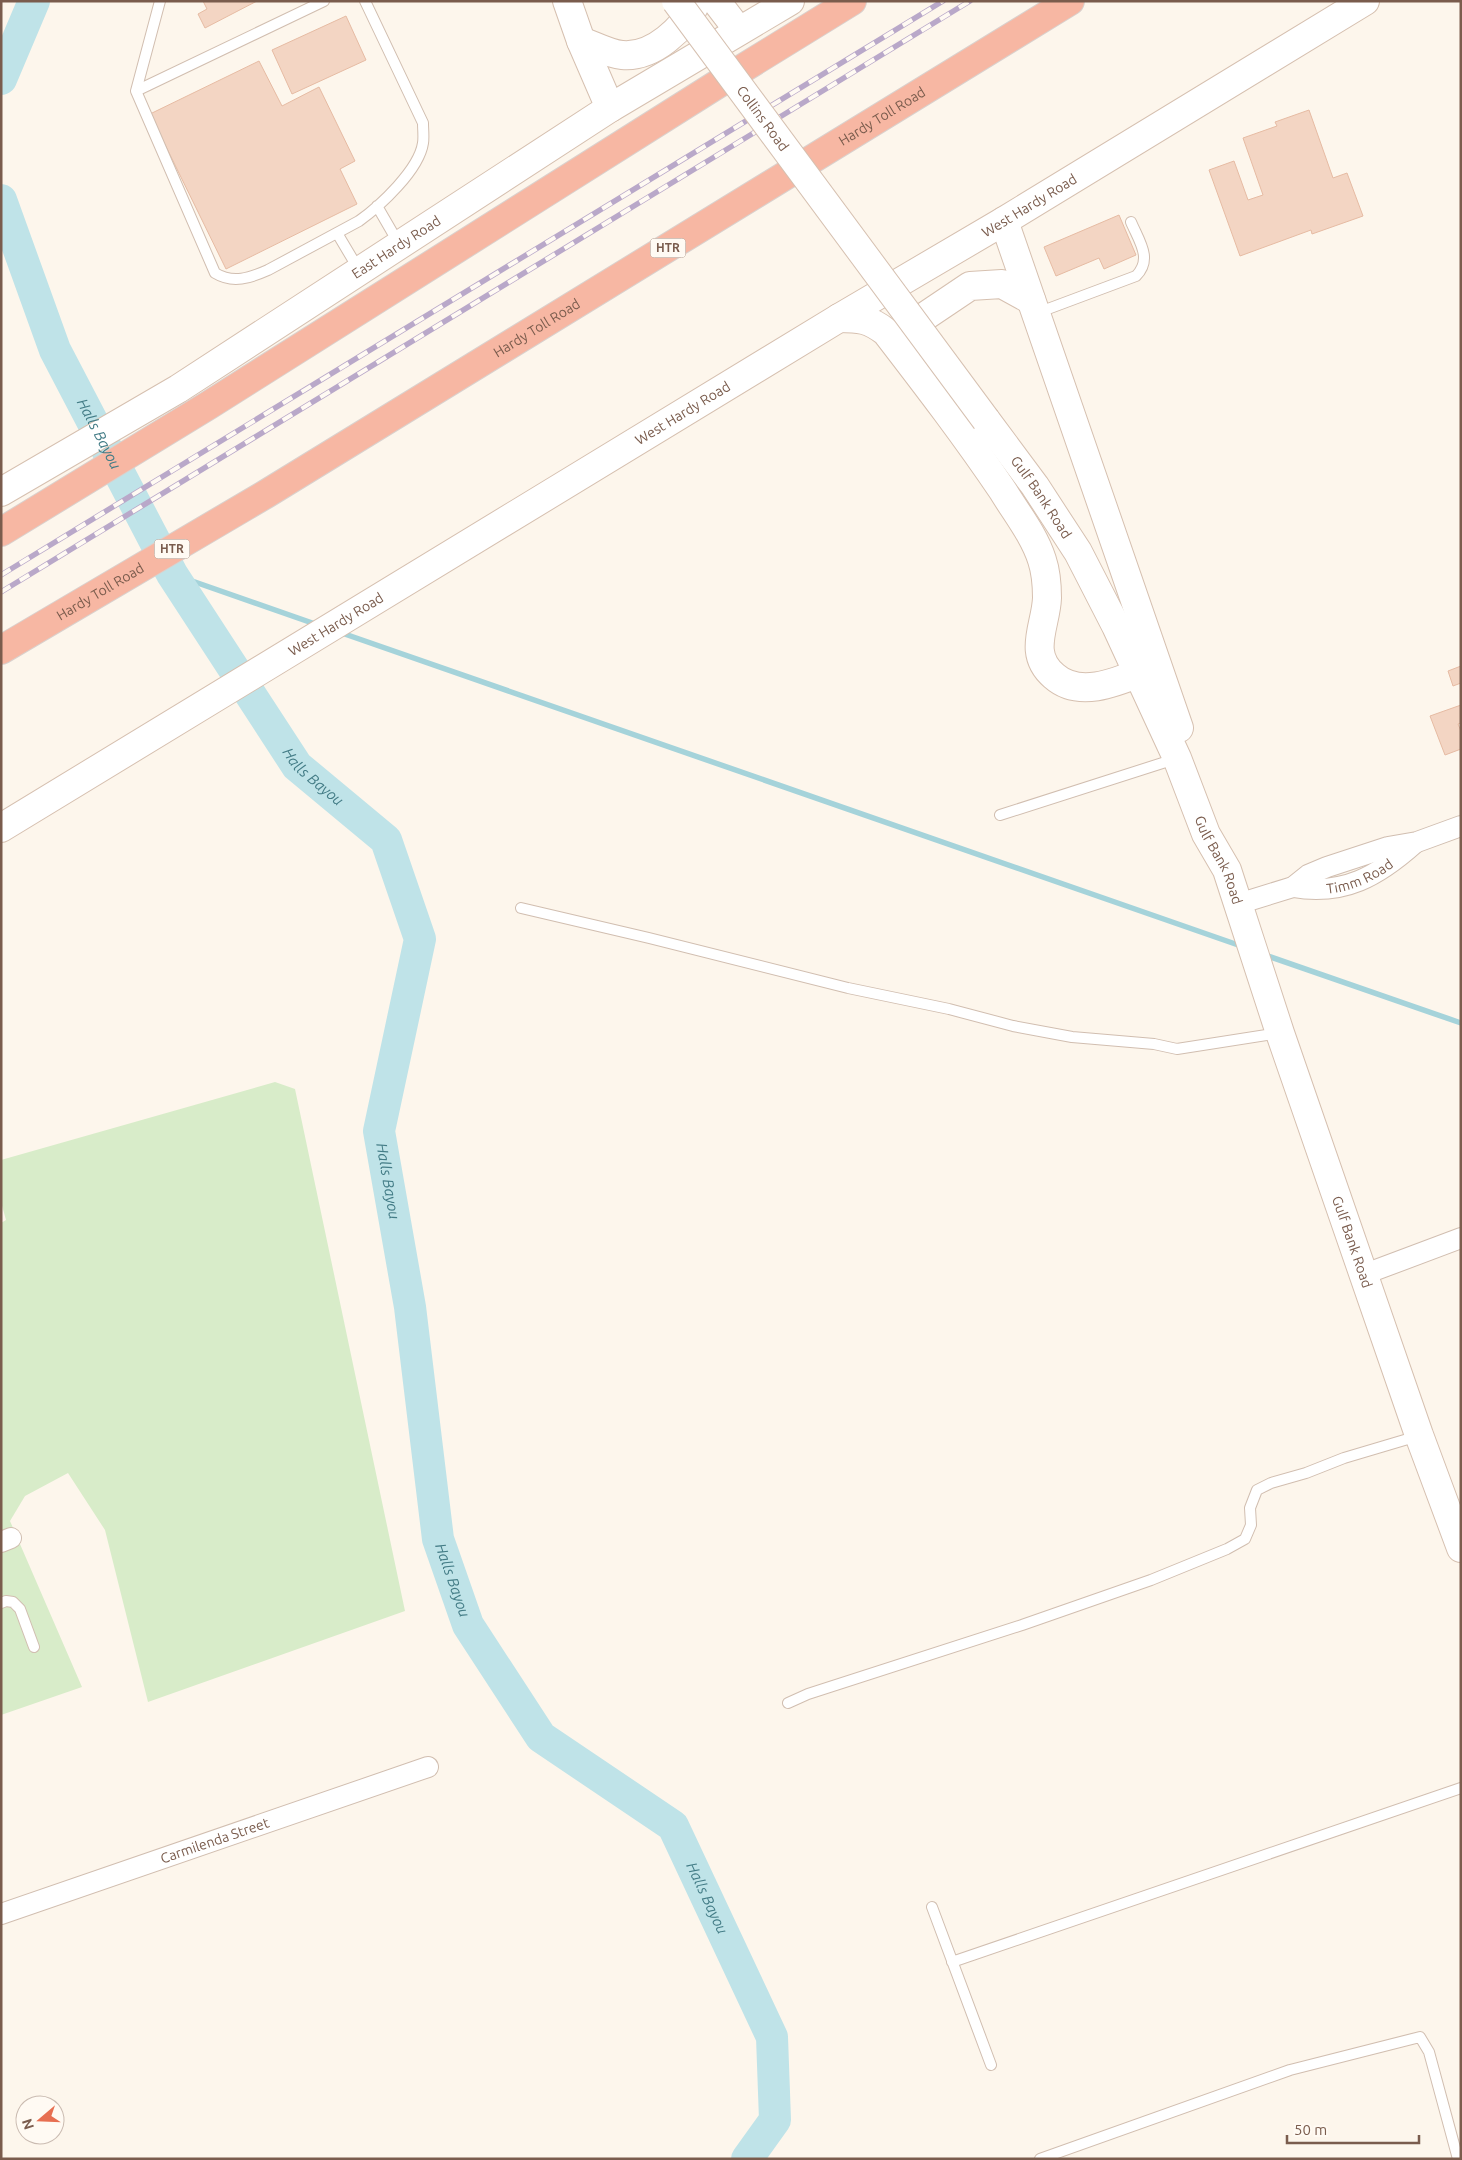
<svg xmlns="http://www.w3.org/2000/svg" width="1462" height="2160" font-family="Ubuntu,sans-serif">
<style>
.green{fill:#d8ecc9}
.lines{fill:none;stroke-linecap:round;stroke-linejoin:round}
.stream{stroke:#a5d3da;stroke-width:5.5}
.river{stroke:#bfe3e8;stroke-width:32}
.building{fill:#f3d5c3;stroke:#e6bba3}
.service-casing{stroke:#d1beb0;stroke-width:12}
.minor-casing{stroke:#d1beb0;stroke-width:22}
.secondary-casing{stroke:#d6c0b0;stroke-width:30}
.motorway-casing{stroke:#dad1cd;stroke-width:30}
.service{stroke:#fff;stroke-width:10}
.minor{stroke:#fff;stroke-width:20}
.secondary{stroke:#fff;stroke-width:28}
.motorway{stroke:#f7b7a3;stroke-width:28}
.rail-casing{stroke:#b9a8c9;stroke-width:5.5}
.rail{stroke:#fffaf3;stroke-width:4;stroke-dasharray:11;stroke-linecap:butt}
.secondary-bridge-casing{stroke:#d6c0b0;stroke-width:30;stroke-linecap:butt}
.secondary-bridge{stroke:#fff;stroke-width:28}
.labels{text-anchor:middle;stroke-width:5;stroke-linejoin:round;paint-order:stroke}
.shield{fill:#fffaf3;stroke:#a28b7f;stroke-width:1}
.shield-label{font-size:12px;font-weight:bold;fill:#7a5c4d}
.street-label{font-size:14px;fill:#7a5c4d;stroke:#fffaf3}
.water-label{font-size:15px;font-style:italic;fill:#437c86;stroke:#fffaf3}
</style>
<rect width="100%" height="100%" fill="#fdf6ec"/>
<path class="green" d="M275,1082L295,1089L405,1611L148,1702L105,1530L68,1473L25,1496L10,1521L82,1687L1,1715V1223L6,1220L1,1202V1160Z"/>
<g class="lines">
<path class="stream" d="M172,574L318,625
M339,632L1244,947
M1262,954L1461,1023"/>
<g class="river">
<path d="M1,79L34,1"/>
<path id="s1" d="M1,200L55,350L172,574L297,766L386,840L420,939L379,1131L410,1307L438,1539L468,1625L541,1737L673,1826L772,2037L775,2120L747,2159"/>
</g>
</g>
<path class="building" d="M203,1H257L205,28L198,14L207,9Z
M346,16L366,60L292,94L272,50Z
M259,61L282,106L319,87L355,161L340,169L357,204L226,269L150,114Z
M1309,110L1333,178L1347,173L1363,216L1312,234L1311,230L1240,256L1209,170L1234,161L1248,200L1263,195L1243,138L1277,126L1275,122Z
M1119,215L1136,255L1104,269L1099,258L1056,276L1044,247Z
M1461,666V683L1453,686L1448,671Z
M1461,705V723L1458,724L1461,731V749L1445,755L1430,716Z"/>
<g class="lines">
<g class="service-casing">
<path id="service" d="M160,1L136,91L215,273C233,284 250,278 268,270L359,221C380,206 419,170 423,143C424,137 423,130 423,123L365,1
M136,91L324,1
M377,206L399,244
M337,233L359,270
M1037,313L1136,276C1153,259 1139,241 1131,222
M1000,815L1175,759
M521,908L649,938L848,988L949,1009L1013,1026L1072,1037L1154,1044L1177,1049L1279,1033
M1,1603L6,1601L13,1602L20,1609L34,1647
M788,1703L808,1694L1022,1625L1151,1580L1227,1549L1245,1539L1251,1525L1250,1508L1257,1490L1271,1483L1306,1473L1344,1458L1418,1436
M932,1907L991,2065
M952,1962L1461,1788
M1040,2159L1290,2070L1420,2037L1429,2052L1458,2159"/>
</g>
<g class="minor-casing">
<g id="minor">
<path id="s2" d="M1293,887C1344,896 1378,876 1415,843"/>
<path d="M1238,904L1293,887L1308,875L1327,867L1388,847L1417,842L1461,826"/>
<path d="M1365,1274L1461,1238"/>
<path d="M1,1542L11,1538"/>
<path id="s3" d="M1,1914L428,1767"/>
</g>
</g>
<g class="secondary-casing">
<g id="secondary">
<path d="M567,1L581,41L610,108"/>
<path d="M716,1L739,31"/>
<path d="M581,41C593,45 609,54 622,55C653,58 685,28 697,1"/>
<path d="M1004,221L1179,728"/>
<path d="M839,318C860,318 869,319 886,332C926,384 966,436 1003,491C1017,514 1034,535 1042,560C1046,572 1047,586 1047,598C1046,626 1027,653 1054,676C1082,701 1125,678 1154,667"/>
<path d="M905,345L904,339L912,325L970,286L1002,284L1031,300"/>
<path id="s4" d="M986,420L1035,486L1078,552L1116,626L1177,758L1206,834L1227,870L1280,1033L1419,1435L1461,1548"/>
<path id="s5" d="M1,492L178,389L610,108L790,1"/>
<path id="s6" d="M1,828L839,318L1004,221L1365,1"/>
</g>
</g>
<g class="motorway-casing">
<g id="motorway">
<path d="M1,532L209,405L732,75L852,1"/>
<path id="s7" d="M1,650L266,494L1070,1"/>
</g>
</g>
<use href="#service" class="service"/>
<use href="#minor" class="minor"/>
<use href="#secondary" class="secondary"/>
<use href="#motorway" class="motorway"/>
<g class="rail-casing">
<path id="rail" d="M1,575L943,1
M1,592L970,1"/>
</g>
<use href="#rail" class="rail"/>
<g class="secondary-bridge-casing">
<g id="secondary-bridge">
<path id="s8" d="M676,1L986,420"/>
</g>
</g>
<use href="#secondary-bridge" class="secondary-bridge"/>
</g>
<g class="labels">
<g class="shield">
<rect x="650.5" y="238.5" width="35" height="19" rx="4"/>
<rect x="154.5" y="539.5" width="35" height="19" rx="4"/>
</g>
<g class="shield-label">
<text x="668" y="252">HTR</text>
<text x="172" y="553">HTR</text>
</g>
<g class="street-label">
<text dy="5" stroke="none"><textPath href="#s7" startOffset="1030">Hardy Toll Road</textPath></text>
<text dy="5" stroke="none"><textPath href="#s8" startOffset="146">Collins Road</textPath></text>
<text dy="5" stroke="none"><textPath href="#s6" startOffset="1202">West Hardy Road</textPath></text>
<text dy="5" stroke="none"><textPath href="#s5" startOffset="465">East Hardy Road</textPath></text>
<text dy="5" stroke="none"><textPath href="#s7" startOffset="625">Hardy Toll Road</textPath></text>
<text dy="5" stroke="none"><textPath href="#s6" startOffset="798">West Hardy Road</textPath></text>
<text dy="5" stroke="none"><textPath href="#s4" startOffset="95">Gulf Bank Road</textPath></text>
<text dy="5" stroke="none"><textPath href="#s7" startOffset="115">Hardy Toll Road</textPath></text>
<text dy="5" stroke="none"><textPath href="#s6" startOffset="392">West Hardy Road</textPath></text>
<text dy="5" stroke="none"><textPath href="#s4" startOffset="500">Gulf Bank Road</textPath></text>
<text dy="5" stroke="none"><textPath href="#s2" startOffset="69">Timm Road</textPath></text>
<text dy="5" stroke="none"><textPath href="#s4" startOffset="905">Gulf Bank Road</textPath></text>
<text dy="5" stroke="none"><textPath href="#s3" startOffset="226">Carmilenda Street</textPath></text>
</g>
<g class="water-label">
<text dy="5" stroke="none"><textPath href="#s1" startOffset="254">Halls Bayou</textPath></text>
<text dy="5" stroke="none"><textPath href="#s1" startOffset="660">Halls Bayou</textPath></text>
<text dy="5" stroke="none"><textPath href="#s1" startOffset="1109">Halls Bayou</textPath></text>
<text dy="5" stroke="none"><textPath href="#s1" startOffset="1514">Halls Bayou</textPath></text>
<text dy="5" stroke="none"><textPath href="#s1" startOffset="1934">Halls Bayou</textPath></text>
</g>
</g>
<rect width="1462" height="2160" fill="none" stroke="#7a5c4d" stroke-width="5"/>
<g transform="translate(40 2120) rotate(251)"><circle r="24" fill="#fffaf3" stroke="#cabbb1"/>
<path d="M0-4L9 19L0 12L-9 19Z" fill="#e76f51"/>
<text y="-8" font-size="14" font-weight="bold" text-anchor="middle" fill="#7a5c4d">N</text>
</g>
<path d="M1287 2135v8h132v-8" fill="none" stroke="#7a5c4d" stroke-width="2.5"/>
<text x="1294" y="2135" font-size="15" fill="#7a5c4d" stroke="#fffaf3" stroke-width="4" paint-order="stroke">50 m</text>
</svg>
